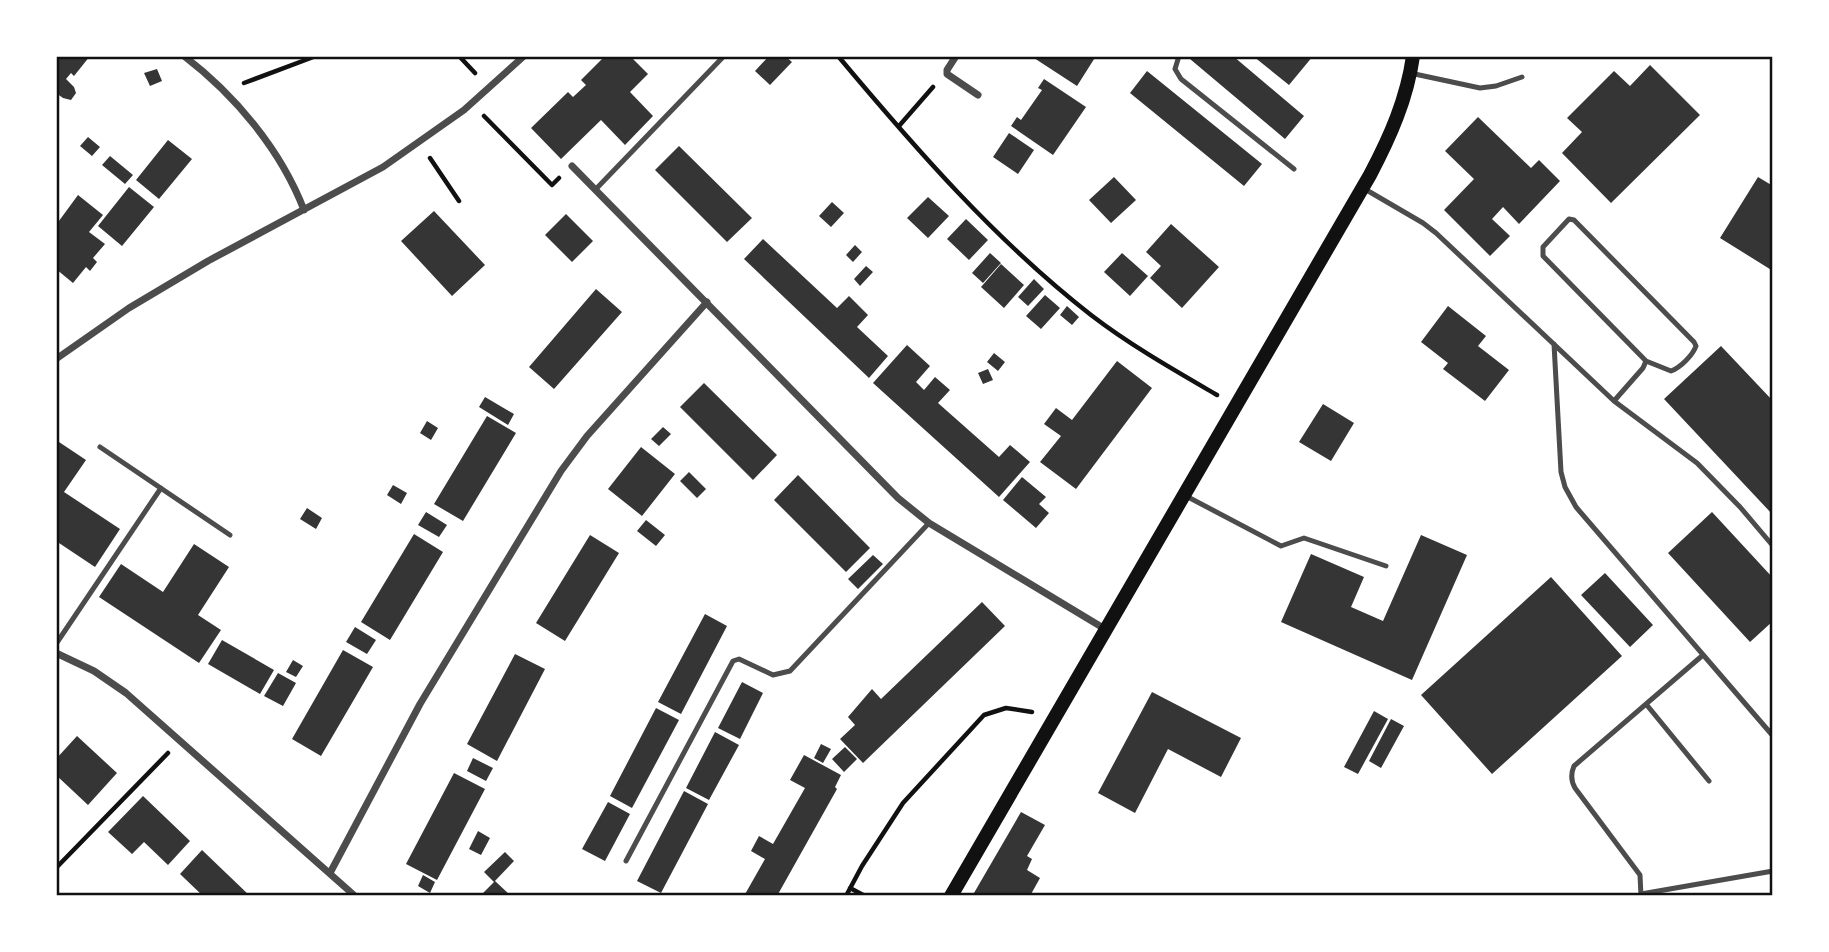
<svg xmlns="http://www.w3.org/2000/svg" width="1829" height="952" font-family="'IBM Plex Serif',serif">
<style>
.building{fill:#353535}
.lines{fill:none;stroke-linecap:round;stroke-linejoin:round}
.path{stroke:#111;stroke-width:4.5}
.service{stroke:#4c4c4c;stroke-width:5}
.minor{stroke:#4c4c4c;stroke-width:7}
.secondary{stroke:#111;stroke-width:14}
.neatline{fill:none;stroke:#111;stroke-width:2.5}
</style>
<rect width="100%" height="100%" fill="#fff"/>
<path class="building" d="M56,56H90L74,76L71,73L66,79L74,87L76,93L71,100L63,98L56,93Z
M605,56H630L648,74L630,92L653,116L625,145L601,120L561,159L531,128L568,92L573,97L586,85L581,80Z
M769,56H785L792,62L770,85L755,71Z
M1035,56H1096L1077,86L1034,58Z
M1192,56H1233L1304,116L1285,139L1190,59Z
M1253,56H1313L1289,85Z
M1650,65L1700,115L1611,203L1562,153L1582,132L1567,118L1614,71L1630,86Z
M157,69L162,81L150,86L144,73Z
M1147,71L1262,164L1244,186L1130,93Z
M1044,79L1086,107L1053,155L1011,126L1017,117L1021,120L1042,90L1038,88Z
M1478,117L1531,168L1539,160L1560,181L1519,224L1503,207L1492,219L1510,236L1490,256L1444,210L1474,179L1445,151Z
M1009,133L1034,150L1018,174L993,157Z
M88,137L100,147L92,156L80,146Z
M168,140L192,159L159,199L136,180Z
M679,146L752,218L727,242L655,170Z
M110,156L133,175L125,184L102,165Z
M1114,177L1136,200L1111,223L1089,200Z
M1758,177L1773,186V271L1720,238Z
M129,187L154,207L122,246L98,226Z
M78,195L103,215L89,232L105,244L93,258L97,262L90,271L86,267L73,283L56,269L58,253L56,225Z
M928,197L949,216L928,238L907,218Z
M832,202L844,213L831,227L819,216Z
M434,211L485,265L452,296L401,241Z
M566,214L593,241L572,262L545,235Z
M966,219L988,240L969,260L947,239Z
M1171,224L1219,267L1182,308L1150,278L1161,266L1146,252Z
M763,239L837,308L849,296L868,315L857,327L888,356L869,378L744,259Z
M855,245L862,252L853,262L846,255Z
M990,253L1001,263L983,283L972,273Z
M1122,253L1148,276L1130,296L1104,272Z
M1001,264L1024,285L1004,308L981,287Z
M866,266L873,272L860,286L854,279Z
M1034,279L1044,289L1028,306L1018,297Z
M596,289L622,312L554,389L529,367Z
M1045,295L1060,308L1041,329L1026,316Z
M1067,306L1079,317L1072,325L1060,315Z
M1448,306L1486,336L1478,346L1509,370L1485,401L1443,369L1448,363L1421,342Z
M907,345L930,366L916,382L924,390L935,377L950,390L938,403L999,457L1010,445L1030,462L999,497L873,383Z
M1721,346L1773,401V515L1664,399Z
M994,353L1005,362L998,371L987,362Z
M1117,361L1152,388L1076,489L1040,462L1061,436L1044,424L1056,408L1072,420Z
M988,369L993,380L983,384L978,373Z
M704,383L777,455L753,480L680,407Z
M485,397L514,414L508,425L479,407Z
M1323,404L1354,423L1331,461L1299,442Z
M487,416L516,433L463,521L434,504Z
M427,421L438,428L431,440L420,433Z
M663,427L671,434L659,446L651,439Z
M56,440L86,460L64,492L120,529L95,567L56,541Z
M641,447L675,474L642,516L608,489Z
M689,472L706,489L697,498L680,481Z
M798,475L870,548L846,572L774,500Z
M1022,477L1046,497L1039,504L1049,513L1036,528L1003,500Z
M393,485L407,493L401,504L387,495Z
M307,508L322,518L316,529L300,519Z
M426,512L447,525L439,537L418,525Z
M1712,512L1773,578V621L1750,642L1668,553Z
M646,520L665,535L656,546L637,531Z
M414,534L443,552L390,640L361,622Z
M590,535L619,553L565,641L536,623Z
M1421,535L1467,555L1412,680L1281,622L1311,554L1364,577L1351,607L1383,621Z
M194,544L229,567L198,615L221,630L199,663L99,597L121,564L163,592Z
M873,555L883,564L858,589L848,579Z
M1605,573L1653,625L1630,647L1581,595Z
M1551,577L1622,656L1492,774L1421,695Z
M982,602L1005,626L863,763L840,739L855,725L848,717L872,689L881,699Z
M705,614L727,626L681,714L658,702Z
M355,627L376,640L367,654L346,642Z
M222,640L274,670L260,694L208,664Z
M343,650L373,667L321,756L292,739Z
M515,654L545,669L497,761L467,744Z
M293,660L303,666L296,677L286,672Z
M278,673L296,683L283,706L264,696Z
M742,682L763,693L740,739L718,728Z
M1152,692L1241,738L1221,777L1168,749L1135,813L1098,793Z
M656,708L679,720L632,808L610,796Z
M1374,711L1388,719L1358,774L1344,767Z
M1391,719L1404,726L1381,768L1369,761Z
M715,732L739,745L709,800L686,788Z
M77,736L117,773L88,805L56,775V759Z
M821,744L831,749L823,763L814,758Z
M845,747L857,759L844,772L832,759Z
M804,755L841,775L835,787L837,789L777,896H744L765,859L751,851L759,836L773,844L805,788L790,780Z
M473,758L493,768L486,781L467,771Z
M454,773L485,789L437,880L406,864Z
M684,791L708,804L661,893L637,881Z
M143,796L190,841L168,865L144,842L132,854L108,832Z
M608,802L630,814L605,861L582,849Z
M1021,812L1045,825L1027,856L1032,859L1027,870L1040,878L1030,896H979L974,893Z
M478,831L490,838L481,855L469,849Z
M202,850L250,896H203L180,874Z
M505,852L514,861L494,882L484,872Z
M423,875L435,882L430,893L418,886Z
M495,881L511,896H480Z"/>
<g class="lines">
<path class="path" d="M459,56L475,73
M838,56C915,148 996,241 1091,315C1130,345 1174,370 1217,395
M244,83L316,56
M484,116L552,185L559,178
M899,126L933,87
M430,158L459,201
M56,868L168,753
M850,888L865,896
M846,896L862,866L903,803L984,715L1006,708L1032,712"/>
<path class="service" d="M1179,56L1175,69L1181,79L1294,169
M1410,73L1480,88L1496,86L1522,77
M1363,188L1423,223L1436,233L1614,401L1697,463L1740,507L1773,546
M595,190L724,56
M1569,219L1574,220L1694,342L1696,346C1693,355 1680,368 1671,371L1646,361L1543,256V247Z
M1554,344L1561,472L1565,487L1576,507L1773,736
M1614,401L1643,368L1646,361
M100,447L230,535
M1186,496L1281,546L1304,538L1386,566
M56,644L161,488
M1646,704L1709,781
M626,861L733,661L739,659L773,675L790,671L929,523
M1641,894L1773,871
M1641,896L1640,875L1575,788C1571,781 1571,773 1574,766L1703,655"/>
<path class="minor" d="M184,56C235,95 281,150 304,210
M956,56L947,70V74L978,95
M572,166L898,498L929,523L1105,629
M56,359L129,308L208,261L383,167L464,110L524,56
M56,653L94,671L126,693L355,896
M330,873L420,704L561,471L587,436L707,302"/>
<path class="secondary" d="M951,896L1370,175C1390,137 1407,99 1413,56"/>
</g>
<rect width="1829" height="952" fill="none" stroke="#ffffff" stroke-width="116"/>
<rect x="58" y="58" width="1713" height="836" class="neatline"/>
</svg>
